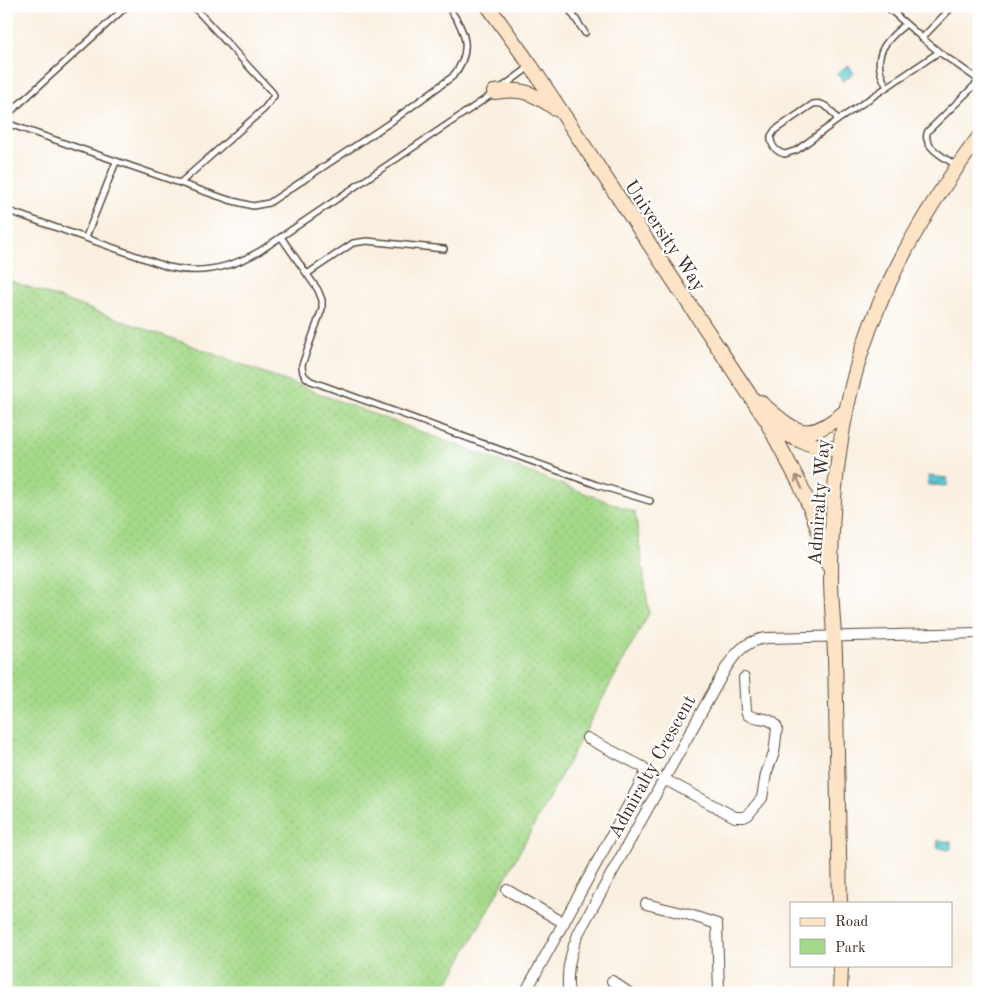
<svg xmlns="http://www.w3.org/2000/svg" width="985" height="999" font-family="'Old Standard TT',serif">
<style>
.green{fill:url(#green-dots);stroke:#708254}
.water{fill:url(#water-waves);stroke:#4c7a78}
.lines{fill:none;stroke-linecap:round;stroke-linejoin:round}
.lane-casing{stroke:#58483b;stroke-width:8}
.street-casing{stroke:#58483b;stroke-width:12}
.secondary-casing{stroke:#58483b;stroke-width:16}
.lane{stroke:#fff;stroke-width:5}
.street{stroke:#fff;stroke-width:10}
.secondary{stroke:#fee4c6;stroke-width:14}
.oneway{stroke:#9c8772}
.labels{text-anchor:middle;stroke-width:4.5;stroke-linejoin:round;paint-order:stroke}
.street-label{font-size:19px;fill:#3b2a1e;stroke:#fff}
</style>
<defs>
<pattern id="green-dots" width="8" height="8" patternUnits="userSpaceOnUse" patternTransform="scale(1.25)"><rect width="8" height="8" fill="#a4d989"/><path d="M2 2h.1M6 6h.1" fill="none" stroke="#8eba76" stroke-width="1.8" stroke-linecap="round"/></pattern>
<pattern id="water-waves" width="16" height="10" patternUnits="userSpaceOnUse" patternTransform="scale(1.25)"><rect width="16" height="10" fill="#5dcad2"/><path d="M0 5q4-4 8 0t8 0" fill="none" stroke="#4ea4aa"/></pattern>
</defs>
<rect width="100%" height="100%" fill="#fff"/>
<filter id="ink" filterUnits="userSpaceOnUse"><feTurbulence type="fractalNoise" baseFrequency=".02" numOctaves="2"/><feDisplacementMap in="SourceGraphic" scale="10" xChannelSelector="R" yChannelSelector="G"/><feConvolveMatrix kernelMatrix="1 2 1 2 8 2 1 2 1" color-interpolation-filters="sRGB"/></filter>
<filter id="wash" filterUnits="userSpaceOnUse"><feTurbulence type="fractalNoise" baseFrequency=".0096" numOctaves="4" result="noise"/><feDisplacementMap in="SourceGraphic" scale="20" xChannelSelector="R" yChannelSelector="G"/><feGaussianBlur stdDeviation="1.12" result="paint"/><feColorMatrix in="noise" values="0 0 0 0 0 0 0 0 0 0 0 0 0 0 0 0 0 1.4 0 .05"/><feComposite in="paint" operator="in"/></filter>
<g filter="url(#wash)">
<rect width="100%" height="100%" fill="#f9f0e1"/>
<path class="green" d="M6,279L190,345L635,512L649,613L443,993H6Z"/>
<path class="water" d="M848,65L854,73L843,81L839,75L836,74Z
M929,476L948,478L947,486L928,485L927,484Z
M938,840L951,842V849L948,850L937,847Z"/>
</g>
<g filter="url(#ink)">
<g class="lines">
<g class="lane-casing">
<path id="lane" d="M567,6L585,33
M887,7L922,38L953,6
M894,13L904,6
M922,38L939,52L979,80
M887,87C870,58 883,42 906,24
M501,88L531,66
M6,116L127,6
M838,120C831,111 825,101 813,104L775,130L771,136C770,145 776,152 785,154L797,150L838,120L939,52
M6,123L229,200L253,206L269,203L388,124L452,77C474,52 466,29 447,6
M957,166C947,159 920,146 928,131L979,81
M180,183L264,109L274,96L273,93L193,6
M6,210L168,267C201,275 231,268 260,251L494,93
M86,237L116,162
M281,237L318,290L322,300V309L302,365C302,373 304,377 311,381L597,485L650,501
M307,274L353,243L367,241L444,249"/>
</g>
<g class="street-casing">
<path id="street" d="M664,779L735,817H744L748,815L762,798L766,774L774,753L777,728C772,716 758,720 748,715L746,711L744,678
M507,890L564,923
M646,904L690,915L717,924L719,993
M612,981L629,993
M525,993L646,773L643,767L587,738
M569,993C565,972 571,951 579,932L726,668C736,652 747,640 767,638L979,633"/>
</g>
<g class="secondary-casing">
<path id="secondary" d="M488,6L531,66L765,418C791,441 806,444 839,450
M494,92C522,87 533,93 556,109
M760,402C797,433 805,445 846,411
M769,426L800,484L814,517L828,564
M840,903C838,820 836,737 835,654C834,628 831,603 831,577C831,501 839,420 863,347C889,270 930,202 979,137
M840,993L841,965"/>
</g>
<use href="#lane" class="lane"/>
<use href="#street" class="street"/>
<use href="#secondary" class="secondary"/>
</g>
<defs><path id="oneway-shaft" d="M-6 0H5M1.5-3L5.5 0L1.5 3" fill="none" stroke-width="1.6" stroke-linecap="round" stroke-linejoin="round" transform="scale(1.25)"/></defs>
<use class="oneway" href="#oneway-shaft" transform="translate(799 482) rotate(-115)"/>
</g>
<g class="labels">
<g class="street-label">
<text transform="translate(666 235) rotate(56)" y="7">University Way</text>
<text transform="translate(818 502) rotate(-86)" y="7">Admiralty Way</text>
<text transform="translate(651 766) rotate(-61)" y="7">Admiralty Crescent</text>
</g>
</g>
<rect width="985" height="999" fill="none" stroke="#fff" stroke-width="25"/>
<rect x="790" y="902" width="162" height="65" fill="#ffffff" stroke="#b1aaa5"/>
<rect x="800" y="918" width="25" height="8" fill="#fee4c6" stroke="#b1aaa5"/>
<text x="835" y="926" font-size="15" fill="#3b2a1e">Road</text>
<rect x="800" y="939" width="25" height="15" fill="#a4d989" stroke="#b1aaa5"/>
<text x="835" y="952" font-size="15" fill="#3b2a1e">Park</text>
</svg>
